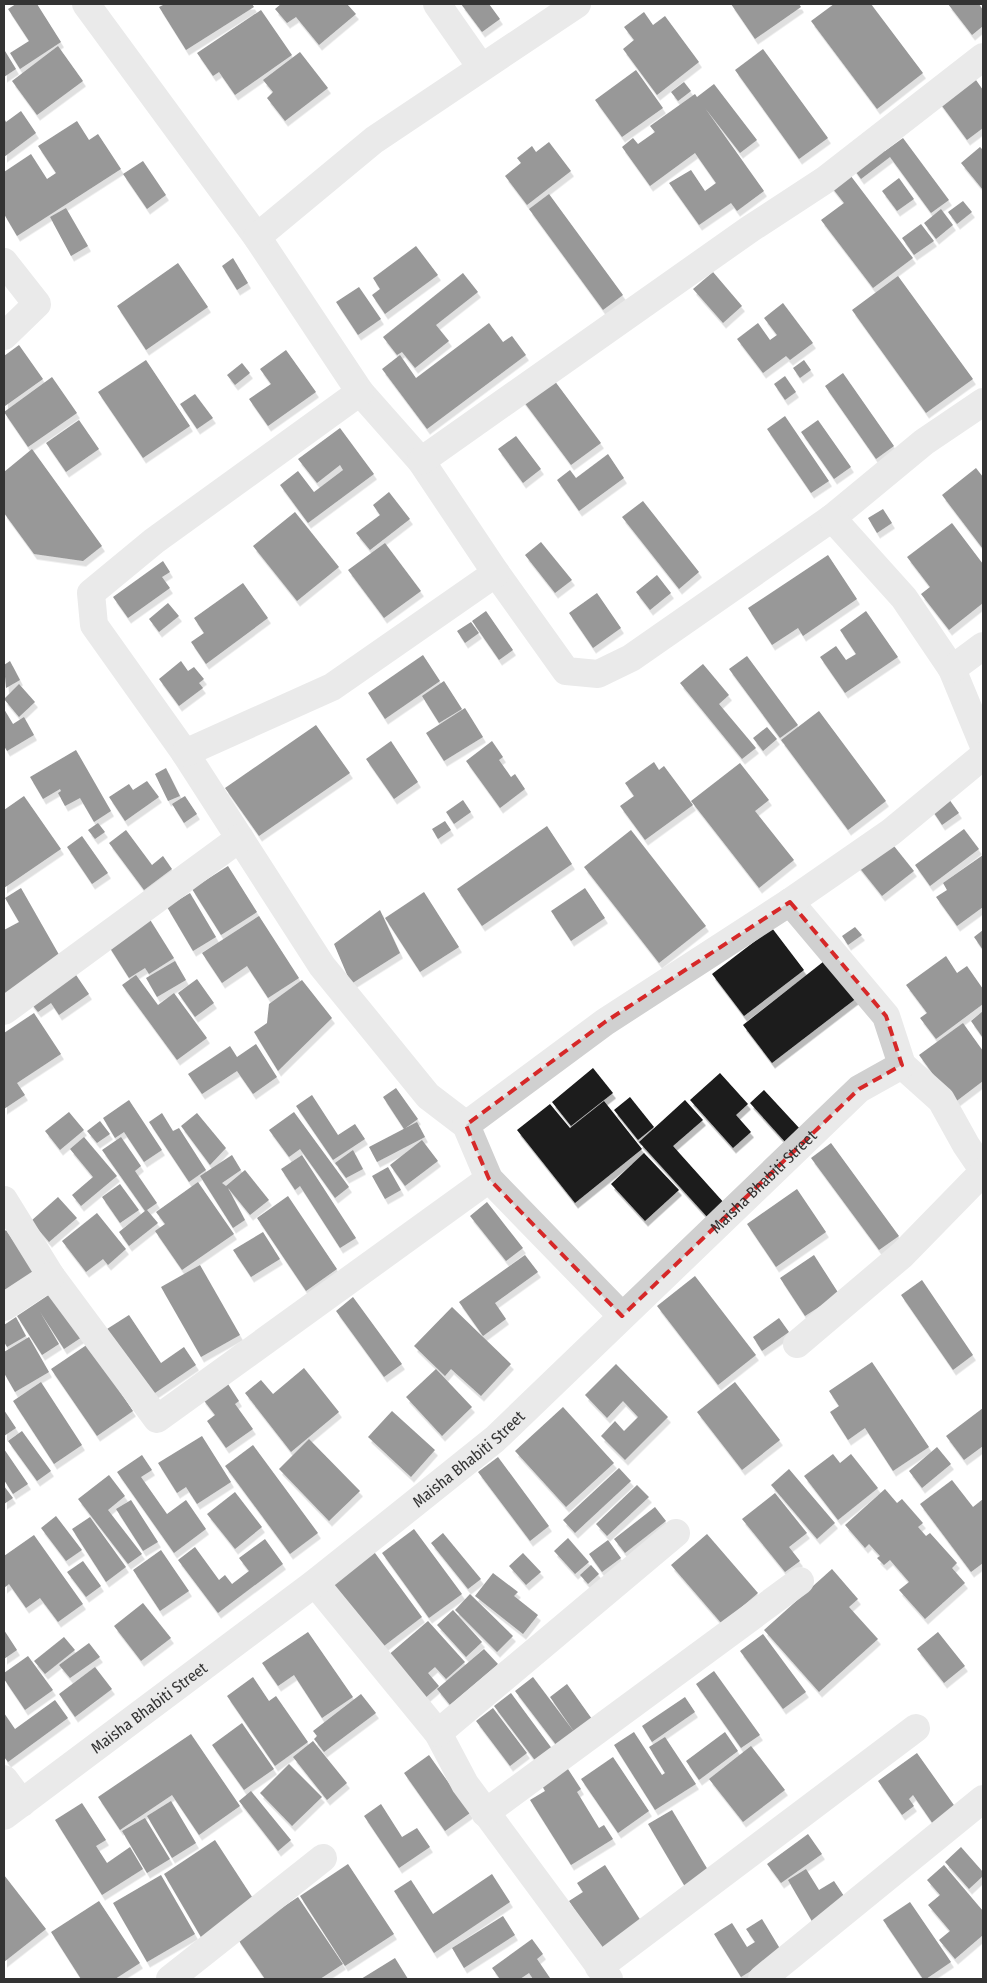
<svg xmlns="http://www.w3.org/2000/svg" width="987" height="1983" font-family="'Fira Sans Condensed',sans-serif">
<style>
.building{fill:#1a1a1a;filter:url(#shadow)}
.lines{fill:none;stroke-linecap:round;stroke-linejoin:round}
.street{stroke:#d0d0d0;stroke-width:28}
.marked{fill:none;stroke:#d62828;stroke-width:4;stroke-dasharray:10 6;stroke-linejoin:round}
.labels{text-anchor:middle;stroke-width:5;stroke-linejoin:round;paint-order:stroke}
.street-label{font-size:16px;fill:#333;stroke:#fff}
</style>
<defs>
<filter id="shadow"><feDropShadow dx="3" dy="5.5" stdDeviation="0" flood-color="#0004"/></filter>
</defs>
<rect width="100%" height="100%" fill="#fff"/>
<path class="building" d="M16,4H37L61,42L20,69L10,53L29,41L8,9Z
M165,4H252L254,7L186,50L159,7Z
M281,4H347L356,14L319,45L296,17L287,23L275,9Z
M461,4H489L500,19L482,32Z
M731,4H799L801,7L755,39Z
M834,4H871L923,73L877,109L811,21Z
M948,4H979L983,10V26L972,35Z
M261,10L292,55L235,95L219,72L213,76L197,53Z
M644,12L653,25L665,16L699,62L657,95L623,49L634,40L624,27Z
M58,46L83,81L37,115L12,81Z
M763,49L828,138L799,159L735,70Z
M5,51L16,69L4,77V52Z
M300,52L328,88L285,121L267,98L273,92L263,80Z
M636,70L663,108L622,137L595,100Z
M969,70L983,90V128L967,140L934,95Z
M684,82L691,91L678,101L671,92Z
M714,84L757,140L740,153L705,108L764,191L737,211L731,203L699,225L669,183L691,170L705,191L716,183L695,153L650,186L622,147L633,138L638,144L655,132L650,126L695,94L697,97Z
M21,111L36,133L4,157V118L6,122Z
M77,121L89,140L98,134L121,169L17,236L4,214V172L31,154L47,179L56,173L38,146Z
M903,138L949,200L931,213L890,157L861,179L848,161L876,140L885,151Z
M549,142L571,171L527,205L505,176L521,163L517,158L532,146L536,152Z
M980,147L983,150V190L961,163Z
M143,161L166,195L147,209L123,174Z
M844,167L913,258L873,288L821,220L844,203L826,180Z
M899,178L914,199L897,211L882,191Z
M549,194L623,295L603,310L529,209Z
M963,201L972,212L957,224L948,212Z
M66,208L88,246L71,256L50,217Z
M941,209L953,225L936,239L924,223Z
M921,224L934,241L914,255L902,238Z
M416,246L438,275L385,314L372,295L380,289L373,278Z
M233,258L248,283L237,290L222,266Z
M178,263L208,307L146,350L117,306Z
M713,272L742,306L723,323L693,289Z
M463,273L478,292L436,325L449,341L415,368L402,352L397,355L383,337Z
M898,276L973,379L926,413L852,310Z
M359,287L381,319L358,335L336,302Z
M783,303L813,343L790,360L786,356L763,373L737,339L758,323L770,340L777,335L764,318Z
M489,323L503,342L512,336L526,355L427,429L382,369L400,355L416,378Z
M19,345L43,379L5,406L4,356Z
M286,350L316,392L268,426L249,399L271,384L260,369Z
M146,360L190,426L143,458L98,392Z
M804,360L811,370L800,378L793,368Z
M242,363L250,373L235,385L227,375Z
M843,373L894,446L876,459L825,386Z
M551,376L601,443L571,465L521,398Z
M785,376L796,392L785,400L774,384Z
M52,377L77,413L28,447L4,412Z
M195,394L213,418L197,429L180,404Z
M785,416L829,481L811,493L767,429Z
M79,420L99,449L66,472L46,443Z
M818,420L851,467L834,479L801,432Z
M340,428L374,474L308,523L280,485L298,471L314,492L343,470L340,465L317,483L298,459Z
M516,436L541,469L523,483L498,449Z
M32,449L102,546L83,561L34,554L4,513V472Z
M608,454L624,478L579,511L557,480L570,470L576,478Z
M976,468L983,477V549L942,495Z
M389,492L410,519L370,550L356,533L380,515L373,505Z
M643,501L699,572L679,589L622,517Z
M883,509L892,523L877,533L868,518Z
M295,512L339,567L297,601L253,546Z
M952,523L983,564V603L949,630L921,594L930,587L907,557Z
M541,542L572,580L555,593L525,555Z
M385,543L421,591L384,618L348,570Z
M828,555L857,599L803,636L798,628L772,645L748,608Z
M163,561L170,572L162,577L170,588L128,618L113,597Z
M657,575L671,593L650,610L636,592Z
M243,583L268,618L206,664L191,642L204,633L194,618Z
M597,593L621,628L593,648L569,613Z
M168,603L179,616L159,632L149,619Z
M486,611L513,650L499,660L472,621Z
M866,611L898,657L845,693L820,657L836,646L846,660L856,654L840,630Z
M471,622L479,633L465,643L457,631Z
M423,655L440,681L385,719L368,693Z
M747,656L798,725L780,738L729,669Z
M10,661L20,680L6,688L4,665Z
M181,661L188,671L194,667L204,679L199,683L203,688L179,706L159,679Z
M703,664L729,695L719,704L756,748L742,759L680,683Z
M444,681L462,709L439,723L422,696Z
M19,684L35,702L19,717L4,699Z
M465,708L483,737L444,761L426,733Z
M4,709L13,724L24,717L34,735L7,751L4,746Z
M819,711L886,801L848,830L781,740Z
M316,725L350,773L259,836L225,788Z
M767,727L777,739L763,751L753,738Z
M391,741L418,782L394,799L366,759Z
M492,741L503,757L499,760L511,777L515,774L525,789L500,808L466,761Z
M76,750L111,811L94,822L80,798L65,806L58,793L61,791L60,789L43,799L30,777Z
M654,762L659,770L664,766L693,805L645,840L620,806L634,796L625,783Z
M740,763L769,800L755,811L794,860L759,888L691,801Z
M166,768L180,796L168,801L155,774Z
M147,781L159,797L125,821L109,797L129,784L133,790Z
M946,795L959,813L942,825L930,807Z
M24,796L61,849L4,888V810Z
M185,796L197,814L184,823L172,804Z
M463,800L471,812L454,824L446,812Z
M445,821L451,830L438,839L432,829Z
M98,823L105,832L95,839L88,830Z
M547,826L572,864L482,926L457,889Z
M964,829L979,849L930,886L915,865Z
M126,830L152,865L163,856L172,869L144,890L109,843Z
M631,830L706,926L659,963L584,867Z
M82,836L108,873L92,884L67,847Z
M886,836L914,871L882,896L854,861Z
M983,855V907L957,926L936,897L947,890L943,883Z
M228,866L257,912L221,935L192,889Z
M21,888L62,960L5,994L4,930L19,922L5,898Z
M585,888L605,918L571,941L551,911Z
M424,892L459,947L420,972L385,918Z
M190,893L216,937L193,951L167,907Z
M380,910L400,953L351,984L334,944Z
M259,916L299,978L268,998L247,966L222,983L202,953Z
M149,918L174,958L149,974L145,968L129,978L108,945Z
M855,927L862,935L848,945L842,936Z
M772,928L804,970L744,1016L712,974Z
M983,930V950L974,937Z
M946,956L957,973L967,966L983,989V1004L936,1039L920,1018L927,1013L906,985Z
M828,958L858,997L772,1063L743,1025Z
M175,961L186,980L157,997L146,978Z
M74,972L89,994L59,1015L51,1003L38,1012L30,1002Z
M136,975L158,1005L174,993L207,1038L177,1060L122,985Z
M197,979L214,1003L195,1017L178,993Z
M302,980L332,1018L278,1071L254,1032L267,1023L269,1004Z
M983,1011V1038L971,1021Z
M34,1013L61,1054L17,1083L25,1095L4,1109V1033Z
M963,1023L983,1051V1081L954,1103L919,1055Z
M256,1044L277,1077L253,1094L237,1071L202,1094L188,1074L230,1046L237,1057Z
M593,1068L613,1093L571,1126L552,1102Z
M720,1073L748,1104L736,1115L751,1132L733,1148L690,1100Z
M396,1088L418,1119L404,1129L383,1097Z
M764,1090L801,1130L786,1143L750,1103Z
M312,1095L338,1135L355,1124L365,1139L333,1160L296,1106Z
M630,1097L654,1127L638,1140L614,1110Z
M129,1100L162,1150L144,1162L124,1132L115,1138L103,1118Z
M685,1100L703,1120L673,1146L725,1204L709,1219L639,1142Z
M604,1101L642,1149L575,1203L517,1130L550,1104L570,1128Z
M69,1112L84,1130L60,1150L45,1131Z
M294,1112L349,1187L335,1198L300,1149L289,1157L269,1130Z
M162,1113L173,1131L179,1128L206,1170L189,1182L149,1122Z
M197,1113L226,1148L210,1165L181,1126Z
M100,1121L110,1134L97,1143L87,1131Z
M417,1122L425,1137L377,1162L369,1147Z
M84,1137L117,1176L81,1206L72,1195L93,1177L70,1149Z
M121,1137L141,1166L135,1171L157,1203L147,1210L158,1223L129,1246L119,1232L145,1211L102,1150Z
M422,1140L438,1161L405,1186L390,1165Z
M831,1143L899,1236L879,1250L811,1158Z
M353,1150L363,1169L346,1178L335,1163Z
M644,1153L679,1190L645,1221L611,1184Z
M232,1155L241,1170L222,1183L226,1186L245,1170L269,1200L250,1215L228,1188L245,1220L233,1228L200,1176Z
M302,1155L356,1238L340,1248L300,1186L295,1190L281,1169Z
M388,1167L401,1190L385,1199L372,1176Z
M198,1182L234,1234L182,1270L155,1231L165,1224L156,1212Z
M120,1184L139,1210L120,1223L102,1197Z
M797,1189L826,1232L776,1267L747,1224Z
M288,1196L337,1269L306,1291L257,1218Z
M58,1197L77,1218L49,1242L31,1221Z
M487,1202L523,1248L506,1261L470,1216Z
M97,1213L126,1249L108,1265L103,1259L86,1272L62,1241Z
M6,1230L35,1272L4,1293V1232Z
M263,1232L280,1259L251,1277L233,1250Z
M525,1255L538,1272L495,1303L506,1319L483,1336L459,1302Z
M814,1255L839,1294L805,1316L780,1278Z
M200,1265L240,1335L201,1357L161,1287Z
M695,1276L756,1355L718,1385L657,1306Z
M922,1280L973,1355L953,1370L901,1295Z
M56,1290L85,1335L64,1349L40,1312L59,1344L42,1355L17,1316Z
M353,1297L402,1364L384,1377L336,1311Z
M452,1307L511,1364L481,1396L451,1369L445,1376L414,1346Z
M129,1315L161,1363L184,1347L196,1365L152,1395L107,1329Z
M16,1317L26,1336L7,1347L4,1342V1325Z
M779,1318L789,1332L762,1351L753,1337Z
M29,1337L49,1372L15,1392L4,1373V1352Z
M88,1344L133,1411L97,1436L51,1369Z
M872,1362L929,1447L893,1471L865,1428L848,1440L830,1412L839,1406L829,1391Z
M616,1364L668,1417L625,1460L601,1436L615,1421L624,1431L638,1417L623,1401L607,1418L585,1395Z
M304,1368L339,1412L291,1452L245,1393L261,1380L273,1394Z
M436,1369L472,1407L442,1436L406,1397Z
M226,1381L239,1401L235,1404L253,1429L226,1448L207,1421L215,1415L202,1398Z
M41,1382L82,1445L54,1464L13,1401Z
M735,1382L780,1440L742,1470L697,1412Z
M563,1407L614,1463L566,1507L515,1451Z
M983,1408V1446L964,1460L946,1436Z
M4,1410L16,1428L4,1436Z
M392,1411L435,1450L411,1477L368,1437Z
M22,1431L51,1471L37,1481L8,1441Z
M202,1436L231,1482L197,1504L186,1487L177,1493L158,1463Z
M309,1439L360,1491L329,1521L279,1469Z
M253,1445L318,1533L290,1554L225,1466Z
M937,1447L951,1464L922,1488L909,1471Z
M4,1449L28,1484L13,1494L4,1480Z
M833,1454L840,1463L851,1454L878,1488L838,1520L804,1476Z
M142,1455L152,1470L141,1477L167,1514L186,1500L206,1529L174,1553L117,1472Z
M498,1457L549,1526L530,1541L478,1472Z
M619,1468L631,1481L575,1533L563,1520Z
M789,1469L835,1523L817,1539L771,1485Z
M109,1475L125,1496L108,1510L142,1554L128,1564L78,1499Z
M952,1480L973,1507L983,1499V1563L971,1572L920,1504Z
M637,1485L649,1497L607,1536L596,1524Z
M4,1486L13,1498L4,1504Z
M885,1489L897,1503L902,1499L923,1523L918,1527L926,1536L930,1533L957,1563L952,1568L965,1583L925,1619L899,1590L909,1582L890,1560L884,1565L877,1558L880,1556L869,1544L865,1548L845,1525Z
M235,1492L262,1527L235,1549L207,1514Z
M775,1493L807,1533L789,1547L800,1561L785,1572L742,1519Z
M131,1500L158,1542L143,1551L116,1509Z
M655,1507L666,1521L625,1553L614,1539Z
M56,1516L82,1550L66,1561L41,1528Z
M90,1517L126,1567L106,1582L72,1529Z
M414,1529L462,1594L429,1618L382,1553Z
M443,1533L481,1579L468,1589L431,1543Z
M707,1534L758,1593L722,1624L671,1565Z
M34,1535L83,1604L58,1622L40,1598L26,1608L9,1584L4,1588V1556Z
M568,1538L589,1562L575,1574L554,1551Z
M265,1539L283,1564L218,1613L178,1560L195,1547L219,1580L225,1575L232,1584L249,1571L239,1558Z
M608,1540L621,1558L602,1572L589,1554Z
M372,1549L422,1617L380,1649L329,1582Z
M161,1550L189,1591L160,1611L133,1570Z
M523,1553L541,1572L526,1585L509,1566Z
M83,1561L101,1586L86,1597L67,1572Z
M591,1565L599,1574L588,1584L580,1575Z
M832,1569L858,1599L849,1607L878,1639L819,1692L764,1630Z
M493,1573L518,1592L514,1596L538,1615L523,1634L475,1596Z
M470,1594L513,1636L497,1652L455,1610Z
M143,1603L171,1638L141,1661L114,1626Z
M453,1610L482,1642L466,1657L437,1625Z
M428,1621L465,1662L446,1679L435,1667L428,1673L439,1686L424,1699L386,1657Z
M4,1630L17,1650L4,1659Z
M308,1632L353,1697L322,1718L294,1675L278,1686L262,1663Z
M938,1632L965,1666L944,1683L917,1649Z
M763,1634L806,1692L783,1709L740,1651Z
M64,1637L75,1650L45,1674L34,1661Z
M89,1643L100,1657L70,1678L59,1665Z
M484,1649L498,1664L450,1705L437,1689Z
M28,1656L53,1690L25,1710L4,1679V1673Z
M95,1667L112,1689L75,1717L59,1694Z
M714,1671L760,1735L741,1748L696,1684Z
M253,1677L269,1701L276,1696L308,1742L275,1766L227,1696Z
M533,1677L575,1733L557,1746L515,1691Z
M567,1684L592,1719L575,1733L550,1697Z
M511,1693L553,1750L537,1763L494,1706Z
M361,1694L376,1713L324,1752L314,1739L317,1736L313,1731Z
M685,1697L695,1712L652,1742L642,1726Z
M55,1700L68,1718L8,1762L4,1757V1713L15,1729Z
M493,1708L527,1753L510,1766L476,1721Z
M242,1723L274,1769L244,1790L212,1745Z
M634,1732L662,1775L665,1773L649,1747L665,1737L696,1784L655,1810L614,1745Z
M725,1732L738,1751L699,1780L686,1761Z
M191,1734L240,1806L199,1835L172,1795L120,1830L98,1797Z
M313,1741L347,1783L327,1800L293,1757Z
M751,1746L785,1790L743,1822L709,1779Z
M917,1753L956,1808L933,1824L913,1795L909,1799L914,1806L902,1815L878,1781Z
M429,1755L470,1813L445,1831L404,1773Z
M613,1757L649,1811L618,1833L581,1779Z
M289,1764L322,1797L292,1826L260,1793Z
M566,1766L581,1789L577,1792L599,1828L604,1825L613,1839L571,1865L530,1800L545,1791L540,1782Z
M251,1791L291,1840L278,1851L239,1801Z
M171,1801L196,1843L172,1858L147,1816Z
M82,1803L106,1840L96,1846L107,1863L130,1847L143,1869L102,1895L55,1820Z
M381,1804L402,1837L417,1828L430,1847L399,1868L364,1816Z
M672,1810L711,1875L687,1890L648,1824Z
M145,1818L170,1859L147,1873L122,1831Z
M808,1834L822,1854L781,1883L767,1864Z
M215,1840L256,1903L205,1944L164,1874Z
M961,1847L983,1872V1876L969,1889L945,1862Z
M348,1864L394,1934L345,1966L300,1896Z
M605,1865L641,1921L600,1949L569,1901L583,1892L577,1883Z
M944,1865L983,1911V1935L955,1959L939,1940L950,1931L928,1905L940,1895L927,1880Z
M806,1869L819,1890L834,1881L848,1902L813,1923L788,1880Z
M492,1874L510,1902L434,1953L394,1891L411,1880L433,1914Z
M4,1875L46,1929L4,1962Z
M161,1875L195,1934L147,1962L113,1903Z
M298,1897L343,1964L320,1979H265L237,1938Z
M99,1901L140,1963L115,1979H81L51,1932Z
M910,1902L951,1962L926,1979H923L883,1920Z
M503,1916L515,1935L464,1968L452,1948Z
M762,1919L782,1952L741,1977L714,1934L732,1923L747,1947L755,1942L746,1929Z
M532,1939L543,1954L537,1959L550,1978L533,1979L529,1973L520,1979H500L492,1968Z
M395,1958L408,1979H361Z"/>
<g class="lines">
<g class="street">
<path d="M86,4L257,237L360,392L421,461L496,573L566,671L598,674L631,658L832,518L924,442L983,402"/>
<path d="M437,4L481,67"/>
<path d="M257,237L374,140L577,4"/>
<path d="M4,262L37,304L4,336"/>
<path d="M360,392L154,541L91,593L94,625L185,753L322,966L428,1096L466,1125L489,1179L622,1316"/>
<path d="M421,461L750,229L825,180L983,57"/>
<path d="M832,518L904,598L952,669L983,744"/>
<path d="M952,669L983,646"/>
<path d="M185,753L332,687L496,573"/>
<path d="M790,902L886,1016L902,1065L941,1100L966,1145L983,1170"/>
<path d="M4,1011L240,838"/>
<path d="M466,1125L605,1022L790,902L891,832L983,756"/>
<path d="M4,1200L51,1276L157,1419L489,1179"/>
<path d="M4,1307L51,1276"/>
<path d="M797,1344L902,1255L983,1172"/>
<path d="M315,1583L438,1733L465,1784L609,1979"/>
<path d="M438,1733L676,1533"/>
<path d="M4,1779L22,1803"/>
<path d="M485,1813L800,1581"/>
<path id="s1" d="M4,1816L315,1583L495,1439L859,1089L902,1065"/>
<path d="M599,1967L916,1728"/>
<path d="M170,1979L323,1858"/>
<path d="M762,1979L983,1799"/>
</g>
</g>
<path d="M0 0H987V1983H0ZM790,902L886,1016L902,1065L859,1089L622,1316L489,1179L466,1125L605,1022Z" fill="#fff" fill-opacity=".55" fill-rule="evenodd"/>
<path class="marked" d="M790,902L886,1016L902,1065L859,1089L622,1316L489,1179L466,1125L605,1022Z"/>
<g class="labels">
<g class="street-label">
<text dy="6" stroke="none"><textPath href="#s1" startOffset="991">Maisha Bhabiti Street</textPath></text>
<text dy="6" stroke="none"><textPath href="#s1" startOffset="586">Maisha Bhabiti Street</textPath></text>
<text dy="6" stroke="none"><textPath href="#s1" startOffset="181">Maisha Bhabiti Street</textPath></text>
</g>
</g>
<rect width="987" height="1983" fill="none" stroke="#333333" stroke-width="10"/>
</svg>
